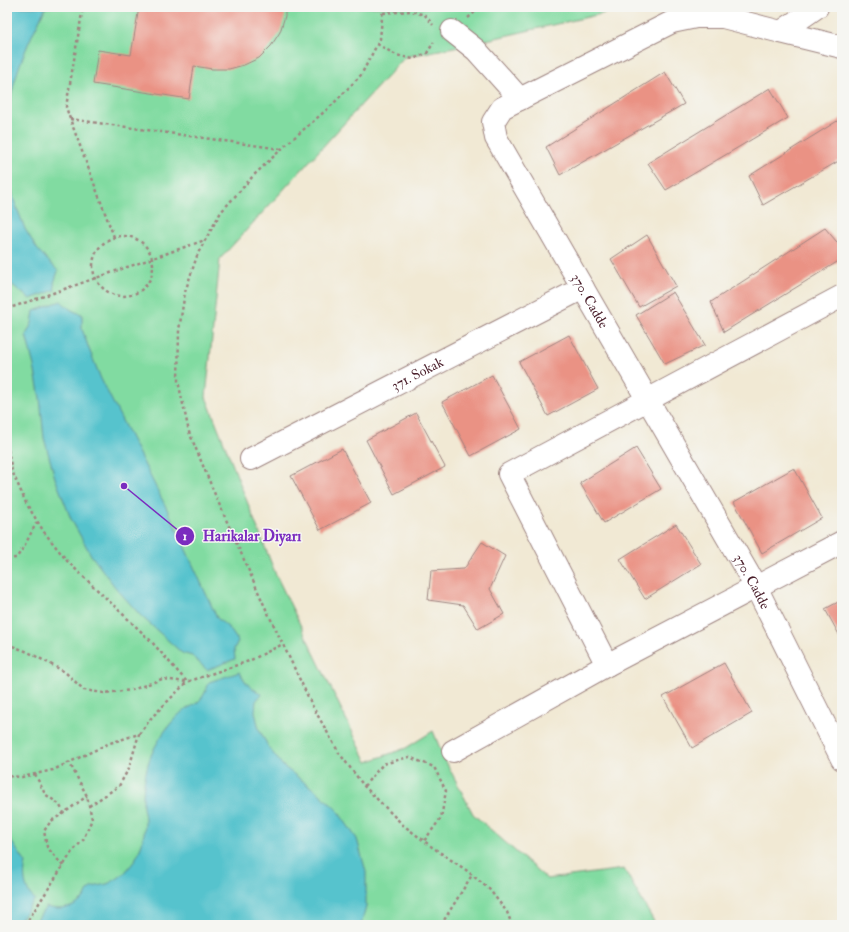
<svg xmlns="http://www.w3.org/2000/svg" width="849" height="932" font-family="'IM FELL Double Pica',serif">
<style>
.green{fill:#81dba1;stroke:#667d66}
.water{fill:#56c3cd;stroke:#50717c}
.building{fill:#ea9284}
.lines{fill:none;stroke-linecap:round;stroke-linejoin:round}
.minor-casing{stroke:#9e8480;stroke-width:24}
.path{stroke:#9e8480;stroke-width:2.5;stroke-dasharray:3 3;stroke-linecap:butt}
.minor{stroke:#fff;stroke-width:22}
.labels{text-anchor:middle;stroke-width:3;stroke-linejoin:round;paint-order:stroke}
.street-label{font-size:14px;fill:#4a1f2b;stroke:#f6f6f2}
.leader{fill:none;stroke:#7b2cbf;stroke-width:1.5}
.callout-dot{fill:#7b2cbf;stroke:#f6f6f2;stroke-width:1.5}
.mark-label{font-size:12px;text-anchor:middle;font-weight:bold;fill:#fff}
.callout-label{font-size:15px;text-anchor:middle;font-weight:bold;fill:#7b2cbf;stroke:#f6f6f2;stroke-width:3;stroke-linejoin:round;paint-order:stroke}
</style>
<rect width="100%" height="100%" fill="#f6f6f2"/>
<filter id="ink" filterUnits="userSpaceOnUse"><feTurbulence type="fractalNoise" baseFrequency=".025" numOctaves="2"/><feDisplacementMap in="SourceGraphic" scale="8" xChannelSelector="R" yChannelSelector="G"/><feConvolveMatrix kernelMatrix="1 2 1 2 8 2 1 2 1" color-interpolation-filters="sRGB"/></filter>
<filter id="wash" filterUnits="userSpaceOnUse"><feTurbulence type="fractalNoise" baseFrequency=".012" numOctaves="4" result="noise"/><feDisplacementMap in="SourceGraphic" scale="16" xChannelSelector="R" yChannelSelector="G"/><feGaussianBlur stdDeviation="0.9" result="paint"/><feColorMatrix in="noise" values="0 0 0 0 0 0 0 0 0 0 0 0 0 0 0 0 0 1.4 0 .05"/><feComposite in="paint" operator="in"/></filter>
<g filter="url(#wash)">
<rect width="100%" height="100%" fill="#f1e9d4"/>
<path class="green" d="M7,7H632L469,44L405,57L220,259L206,397L276,575L367,762L406,748L433,731L444,758L473,814L547,879L624,869L656,925H7Z"/>
<path class="water" d="M7,7H46C29,40 14,72 9,109H7Z
M7,170L14,200L25,229L38,250L58,271L54,283L55,290L30,299L11,284L7,283Z
M61,301C68,308 73,312 82,314V329L89,349L101,379L171,517L217,618L229,628L238,641L234,649L235,659L207,670L192,656L182,653L141,616L115,587L91,555L71,519L55,478L44,438L40,398L34,366L26,335L32,323L34,311Z
M240,672C245,684 251,688 262,694L256,701L255,712L259,729L269,748L283,766L320,794L337,810L357,839L366,872V907L361,925H33L46,907C60,911 75,909 85,897C86,895 87,891 90,889C94,886 102,885 107,884C112,882 124,875 127,870C140,857 145,838 145,820C145,814 142,808 143,802C143,783 146,765 154,749C161,735 172,720 184,710C187,708 190,707 192,706C202,701 206,692 209,682Z
M7,835L26,863C23,874 24,892 35,899L16,925L7,923Z"/>
<g id="blocks">
<path class="building" d="M139,7H285V16L280,32L271,46L259,58L244,65L229,69H212L194,66L189,99L93,84L98,50L131,55Z
M665,72L684,104L560,175L546,147Z
M770,88L788,118L666,190L648,163Z
M842,118V159L763,205L749,176Z
M825,228L842,248V259L724,332L711,302Z
M647,235L676,286L639,307L611,259Z
M673,292L705,345L665,364L636,315Z
M569,335L598,389L548,416L519,362Z
M492,375L521,429L471,456L442,402Z
M416,413L445,467L394,494L366,440Z
M636,448L661,489L604,523L580,483Z
M342,449L371,503L320,530L291,476Z
M794,468L822,518L762,553L734,502Z
M676,524L701,564L645,599L620,559Z
M482,542L505,556L490,589L504,614L478,629L463,605L428,600L431,571L464,569Z
M842,600V640L825,609Z
M724,663L752,713L692,748L663,697Z"/>
</g>
</g>
<g filter="url(#ink)">
<use href="#blocks" fill-opacity="0" stroke="#9e8480" stroke-width="1"/>
<g class="lines">
<g class="minor-casing">
<g id="minor">
<path d="M817,7L781,32L842,47"/>
<path d="M452,31L476,50L520,99"/>
<path id="s1" d="M781,32L723,17H696L672,22L502,108L493,122L496,138L756,587L842,759"/>
<path id="s2" d="M251,459L583,288"/>
<path d="M607,665L509,474L842,296"/>
<path d="M453,751L607,665L842,542"/>
</g>
</g>
<path class="path" d="M383,7L380,39L361,75L331,106L289,142L254,175L221,212L198,253L185,292L179,330L178,381L189,432L216,497L265,607L313,707L339,753L364,786L403,825L432,847L466,870L489,889L507,912L512,925
M383,13L411,11L425,15L433,25
M468,18L476,11L478,7
M377,44L396,55L413,59L427,53L434,42
M70,119L66,107L83,7
M93 266a30 30 0 1 1 60 0a30 30 0 1 1-60 0Z
M114,237L70,119L281,149
M7,309L205,240
M7,352L8,360L7,368
M7,444L12,471L26,503L44,532L68,562L150,640L187,682L152,717L139,734L110,743L53,770L22,777L7,776
M7,559L16,558C25,547 30,534 37,522
M7,644L28,652L65,672L84,690L104,693L132,690L162,679L187,682L249,661L283,644
M35,774L45,794L59,804L64,813
M364,786L383,764L409,757L434,767L446,791L441,818L424,841
M89,806L119,786L129,768L139,734
M63,866L47,847L44,831L51,821L64,813L87,796
M25,925L72,852L83,840L92,819L87,796L69,762
M441,925L472,875"/>
<use href="#minor" class="minor"/>
</g>
</g>
<g class="labels">
<g class="street-label">
<text dy="5" stroke="none"><textPath href="#s1" startOffset="523">370. Cadde</textPath></text>
<text dy="5" stroke="none"><textPath href="#s2" startOffset="187">371. Sokak</textPath></text>
<text dy="5" stroke="none"><textPath href="#s1" startOffset="847">370. Cadde</textPath></text>
</g>
</g>
<path class="leader" d="M124 486L185 536"/>
<g class="callout-dot">
<circle cx="124" cy="486" r="4"/>
<circle cx="185" cy="536" r="10"/>
</g>
<g class="mark-label">
<text x="185" y="540">1</text>
</g>
<g class="callout-label">
<text x="252" y="541">Harikalar Diyarı</text>
</g>
<rect width="849" height="932" fill="none" stroke="#f6f6f2" stroke-width="24"/>
</svg>
